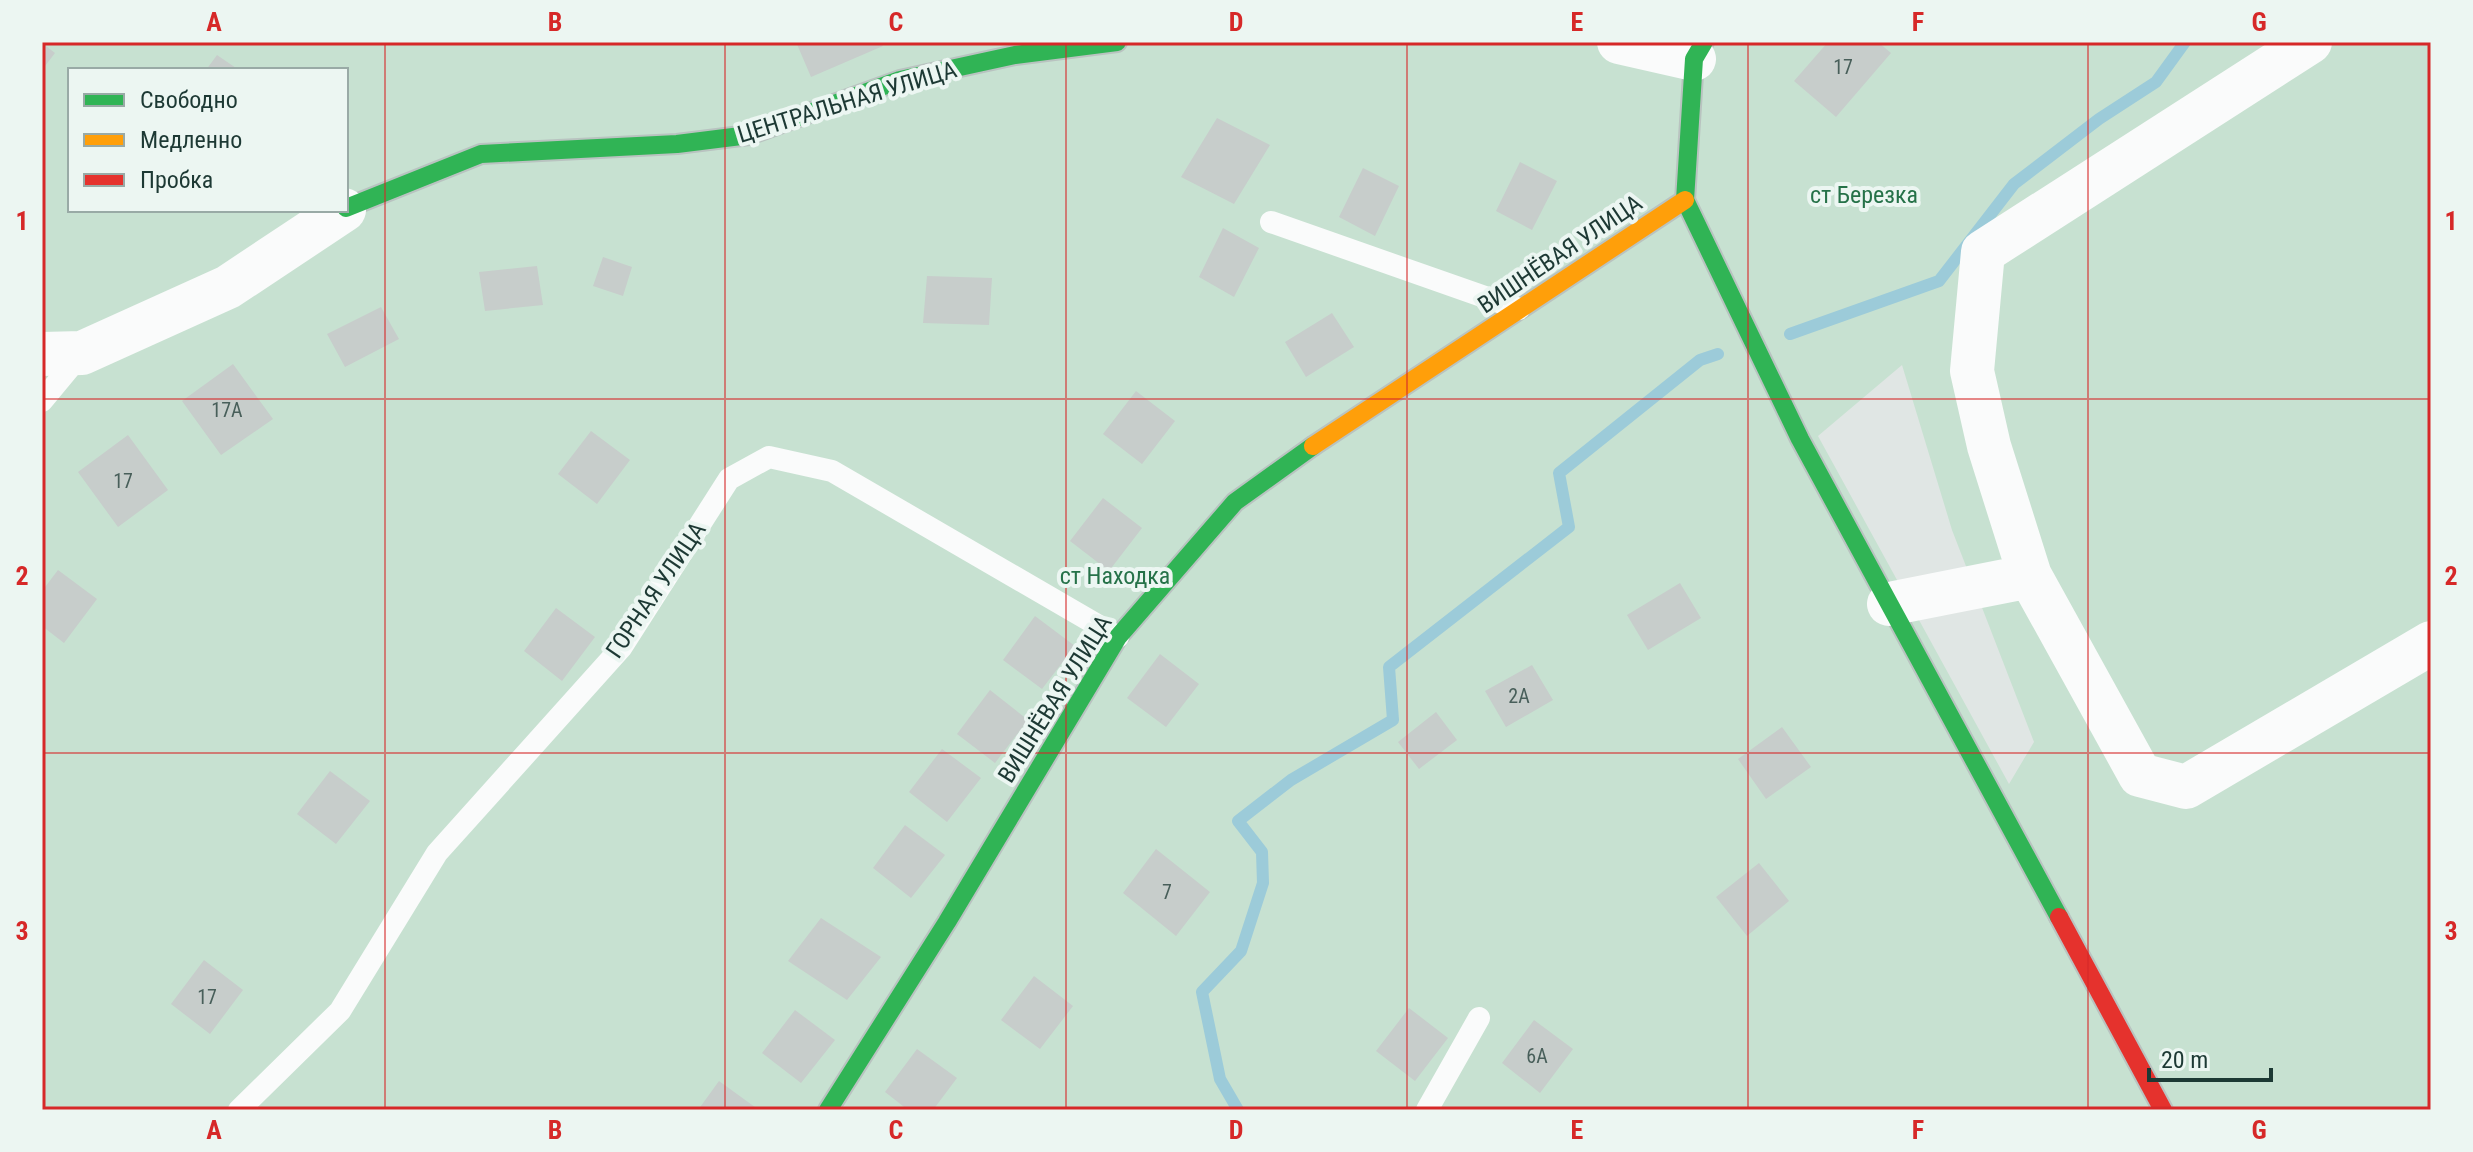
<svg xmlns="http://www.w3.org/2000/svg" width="2473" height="1152" font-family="'Roboto Condensed',sans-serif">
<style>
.green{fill:#c7e1d1;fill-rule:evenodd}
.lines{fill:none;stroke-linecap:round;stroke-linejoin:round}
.stream{stroke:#9ccbd9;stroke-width:12}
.building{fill:#c7cdcb}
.fast-casing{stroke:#b9c3c0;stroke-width:22}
.slow-casing{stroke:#b9c3c0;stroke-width:22}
.jam-casing{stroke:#b9c3c0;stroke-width:22}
.lane{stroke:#fafbfb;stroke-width:22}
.street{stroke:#fafbfb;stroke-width:44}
.fast{stroke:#30b455;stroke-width:18}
.slow{stroke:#ff9f0a;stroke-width:18}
.jam{stroke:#e5322d;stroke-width:18}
.grid{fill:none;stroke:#d62828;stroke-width:2;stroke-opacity:0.55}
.labels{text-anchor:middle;stroke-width:8;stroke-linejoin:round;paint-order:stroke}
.number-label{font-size:20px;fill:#485f5a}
.street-label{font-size:24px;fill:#1d3934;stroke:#ecf6f2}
.park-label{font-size:24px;fill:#267249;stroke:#ecf6f2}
.neatline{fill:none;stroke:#d62828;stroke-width:3}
.grid-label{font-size:26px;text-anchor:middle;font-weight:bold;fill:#d62828}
</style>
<rect width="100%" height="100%" fill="#e0e6e4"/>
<path class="green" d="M42,42H2431V1110H42ZM70,70H346V210H70ZM1902,365L1952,530L2034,742L2009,784L1818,436Z"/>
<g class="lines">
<path class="stream" d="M1790,334L1939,281L2014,184L2099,119L2156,82L2185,42
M1238,1110L1220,1079L1202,992L1241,951L1263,883L1262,852L1238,821L1291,780L1393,720L1389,667L1569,527L1559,473L1700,360L1718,354"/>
</g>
<path class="building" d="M796,42H881L883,46L811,77Z
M1828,42H1878L1891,53L1836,117L1794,81Z
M42,43L55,53L42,70Z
M217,55L239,70H206Z
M1217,118L1270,145L1234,204L1181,177Z
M1520,162L1557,181L1532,230L1496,211Z
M1363,168L1399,186L1375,236L1339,217Z
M1223,228L1259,248L1234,297L1199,277Z
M603,257L632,267L623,296L593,286Z
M537,266L543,305L485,311L479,272Z
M927,276L992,278L989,325L923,323Z
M381,307L399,339L345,367L327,334Z
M1332,313L1354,347L1306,377L1285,342Z
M233,364L273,419L221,455L182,401Z
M1136,391L1175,421L1142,464L1103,434Z
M591,431L630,460L597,504L558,474Z
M128,435L168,490L118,527L78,472Z
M1103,498L1142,528L1109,571L1070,541Z
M58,570L97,599L64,643L42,626V591Z
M1680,583L1701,618L1648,650L1627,615Z
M556,608L595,637L562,681L524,651Z
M1035,616L1075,646L1042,689L1003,660Z
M1160,654L1199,684L1166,727L1127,698Z
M1532,665L1553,700L1506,727L1485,691Z
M990,690L1028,720L995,763L957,734Z
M1436,712L1457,740L1419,769L1398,742Z
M1782,727L1811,767L1766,799L1738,759Z
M942,749L981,778L947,822L909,792Z
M330,771L370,801L336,844L297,814Z
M905,825L945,855L911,898L873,868Z
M1156,849L1210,892L1176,936L1123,893Z
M1759,863L1789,901L1747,936L1716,897Z
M821,918L881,957L847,1000L788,961Z
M204,960L243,990L210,1034L171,1004Z
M1034,976L1073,1006L1040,1049L1001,1020Z
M1409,1008L1448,1038L1415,1081L1376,1051Z
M795,1010L835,1040L801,1083L762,1053Z
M1534,1020L1573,1049L1540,1093L1502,1063Z
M917,1049L957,1078L933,1110H908L885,1092Z
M719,1081L759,1110H698Z"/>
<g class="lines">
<g class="fast-casing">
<path id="fast" d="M1704,42L1694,59L1685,200L1800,439L2059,917
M346,208L481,154L677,144L749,135L900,80L1015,55L1117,42
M828,1110L947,922L1118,637L1235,502L1313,446"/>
</g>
<g class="slow-casing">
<path id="slow" d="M1313,446L1685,200"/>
</g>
<g class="jam-casing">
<path id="jam" d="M2059,917L2163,1110"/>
</g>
<path class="lane" d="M1271,222L1519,309
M42,401L81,354
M239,1110L340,1011L437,853L621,648L729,479L769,457L832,471L1118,637
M1427,1110L1479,1018"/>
<path class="street" d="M1619,42L1694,59
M42,354L82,353L228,287L344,210
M2030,576L1989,446L1972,371L1983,252L2310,42
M1889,604L2030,576L2140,775L2186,787L2431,643"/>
<use href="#fast" class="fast"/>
<use href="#slow" class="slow"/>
<use href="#jam" class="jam"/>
</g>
<path class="grid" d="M385,42V1110M725,42V1110M1066,42V1110M1407,42V1110M1748,42V1110M2088,42V1110M42,399H2431M42,753H2431"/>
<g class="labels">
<g class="number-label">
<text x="1843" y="74">17</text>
<text x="227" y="417">17А</text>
<text x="123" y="488">17</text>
<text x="1519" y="703">2А</text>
<text x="1167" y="899">7</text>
<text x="207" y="1004">17</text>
<text x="1537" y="1063">6А</text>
</g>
<g class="street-label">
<text transform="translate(847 102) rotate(-17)" y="8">ЦЕНТРАЛЬНАЯ УЛИЦА</text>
<text transform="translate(1560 254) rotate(-34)" y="8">ВИШНЁВАЯ УЛИЦА</text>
<text transform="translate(656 590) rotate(-56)" y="8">ГОРНАЯ УЛИЦА</text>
<text transform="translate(1055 699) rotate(-58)" y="8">ВИШНЁВАЯ УЛИЦА</text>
</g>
<g class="park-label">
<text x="1864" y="203">ст Березка</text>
<text x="1115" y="584">ст Находка</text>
</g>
</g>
<rect width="2473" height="1152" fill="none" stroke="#ecf6f2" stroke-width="88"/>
<rect x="68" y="68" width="280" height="144" fill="#ecf6f2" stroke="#99aaa6" stroke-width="2"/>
<rect x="84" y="94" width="40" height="12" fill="#30b455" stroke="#99aaa6" stroke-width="2"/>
<text x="140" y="108" font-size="24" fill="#1d3934">Свободно</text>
<rect x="84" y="134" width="40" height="12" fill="#ff9f0a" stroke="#99aaa6" stroke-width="2"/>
<text x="140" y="148" font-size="24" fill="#1d3934">Медленно</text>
<rect x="84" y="174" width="40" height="12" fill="#e5322d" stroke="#99aaa6" stroke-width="2"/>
<text x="140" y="188" font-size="24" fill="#1d3934">Пробка</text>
<path d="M2149 1068v12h122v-12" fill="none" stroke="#1d3934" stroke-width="4"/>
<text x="2161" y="1068" font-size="24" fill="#1d3934" stroke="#ecf6f2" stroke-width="6" paint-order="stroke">20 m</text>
<rect x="44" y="44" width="2385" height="1064" class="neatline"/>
<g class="grid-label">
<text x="214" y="31">A</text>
<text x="555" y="31">B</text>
<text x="896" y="31">C</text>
<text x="1236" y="31">D</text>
<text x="1577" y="31">E</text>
<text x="1918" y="31">F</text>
<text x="2259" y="31">G</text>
<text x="22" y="230">1</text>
<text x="2451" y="230">1</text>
<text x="22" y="585">2</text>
<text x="2451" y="585">2</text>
<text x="22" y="940">3</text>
<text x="2451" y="940">3</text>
<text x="214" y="1139">A</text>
<text x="555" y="1139">B</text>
<text x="896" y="1139">C</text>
<text x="1236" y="1139">D</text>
<text x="1577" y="1139">E</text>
<text x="1918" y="1139">F</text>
<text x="2259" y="1139">G</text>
</g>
</svg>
